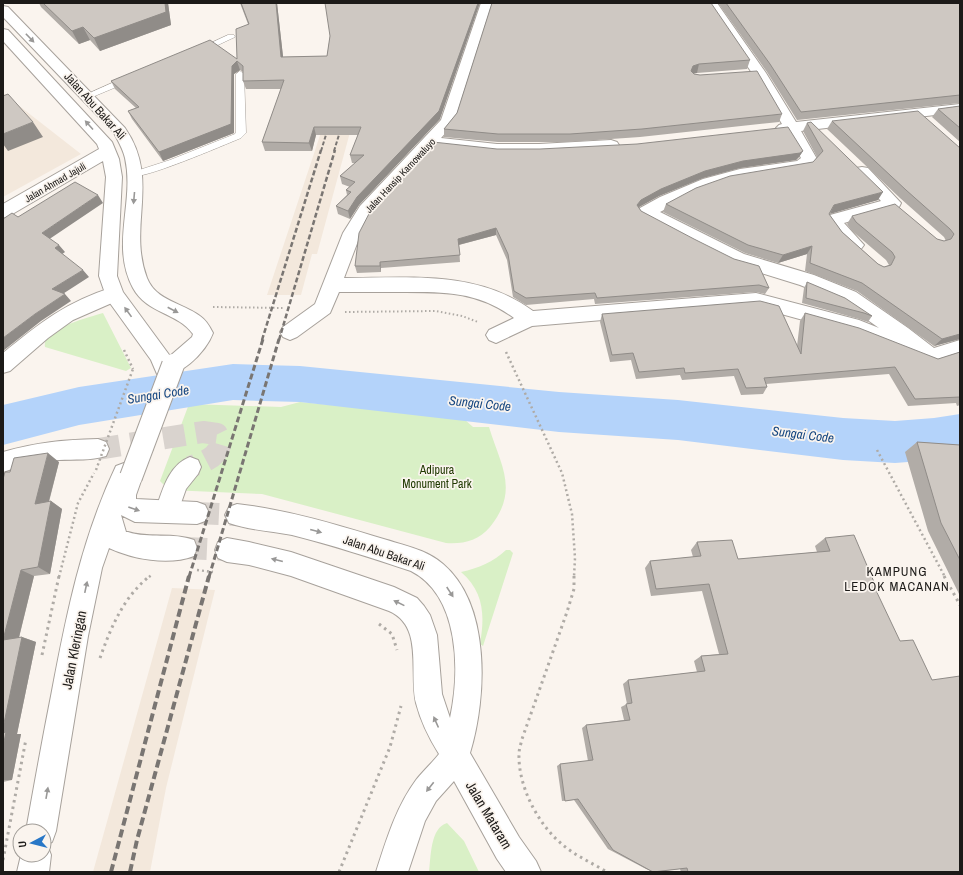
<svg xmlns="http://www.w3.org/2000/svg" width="963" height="875" font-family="'Archivo Narrow',sans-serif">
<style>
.built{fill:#f3e8dc}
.green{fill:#d9f0c6}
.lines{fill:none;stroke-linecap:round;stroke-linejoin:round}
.river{fill:#b4d3fa;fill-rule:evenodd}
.street-tunnel{stroke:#d9d3ce;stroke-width:22;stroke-dasharray:22 11;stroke-linecap:butt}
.secondary-tunnel{stroke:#d9d3ce;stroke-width:22;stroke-dasharray:22 11;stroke-linecap:butt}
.lane-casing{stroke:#a7a19b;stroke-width:1}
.street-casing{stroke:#a7a19b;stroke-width:2}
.secondary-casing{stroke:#a7a19b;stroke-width:2}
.path-far2{stroke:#afaba6;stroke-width:2;stroke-dasharray:1.5 2.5;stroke-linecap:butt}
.path-far1{stroke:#afaba6;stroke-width:2.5;stroke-dasharray:2 3;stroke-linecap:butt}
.path{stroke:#afaba6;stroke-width:3;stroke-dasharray:2.5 4;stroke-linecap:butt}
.lane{fill:#fff;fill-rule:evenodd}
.street{fill:#fff;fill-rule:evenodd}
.secondary{fill:#fff;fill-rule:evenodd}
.rail-far3{stroke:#797572;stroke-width:2;stroke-dasharray:4 2;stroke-linecap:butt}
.rail-far2{stroke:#797572;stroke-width:2.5;stroke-dasharray:5 2.5;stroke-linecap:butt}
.rail-far1{stroke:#797572;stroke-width:3;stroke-dasharray:6 3;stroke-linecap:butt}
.rail{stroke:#797572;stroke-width:4;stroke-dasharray:8 4;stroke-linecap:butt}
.secondary-bridge-casing{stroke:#a7a19b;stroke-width:24;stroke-linecap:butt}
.path-bridge{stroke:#afaba6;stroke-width:2.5;stroke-dasharray:2 3;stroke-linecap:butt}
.secondary-bridge{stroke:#fff;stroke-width:22}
.wall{fill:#b1aca7}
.shaded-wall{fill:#908c88}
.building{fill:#cec8c2;stroke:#908c88}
.oneway{fill:#999897}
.labels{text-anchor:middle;stroke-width:3.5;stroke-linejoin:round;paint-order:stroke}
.far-street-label{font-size:10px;fill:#1c1a18;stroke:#faf4ee}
.street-label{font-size:12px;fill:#1c1a18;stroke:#faf4ee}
.park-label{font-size:12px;fill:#203900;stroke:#faf4ee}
.water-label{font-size:13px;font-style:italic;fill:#154680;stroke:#faf4ee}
.neighbourhood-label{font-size:13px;letter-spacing:1px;fill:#1c1a18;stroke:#faf4ee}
.near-street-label{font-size:14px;fill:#1c1a18;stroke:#faf4ee}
</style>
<rect width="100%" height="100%" fill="#faf4ee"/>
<path class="built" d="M348,51H372L317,254H312L301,295H267Z
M4,94L81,154L3,197V95Z
M172,588L215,590L166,788L150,872H93Z"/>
<path class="green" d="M103,313L131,368L126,371L45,347C41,329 90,317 103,313Z
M300,402L457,417L464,419L473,427H489C500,464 520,490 490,527C478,541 464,544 446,543L262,494L169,490L160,481L189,404L281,407Z
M506,550H510L513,553L483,646L480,644C485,615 484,592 461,572C479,568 493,562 506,550Z
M447,823L464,841L479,872H429C431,857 430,828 447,823Z"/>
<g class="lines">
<path class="river" d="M233,364L300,366L559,392L678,400L843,418L895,421L934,418L960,414V454L934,460L895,463L843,460L678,440L559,432L300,402L233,400L79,425L3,445V405L79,387Z"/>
<path class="street-tunnel" d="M98,449L203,432L217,434L221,442C218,458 203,462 190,467"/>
<path class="secondary-tunnel" d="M197,513L237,515
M185,548L227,550"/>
<g class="lane-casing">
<path id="lane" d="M228,35H234L235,37L203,52H200L196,50Z
M240,71L244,74L246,133L241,138C224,145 145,179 133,176L131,174L133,172L170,160L235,134L236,132V74Z
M130,75L133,76L134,78L133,80L90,98L87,99L83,96Z"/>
</g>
<g class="street-casing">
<path id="street" d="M481,3H493L456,121L441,138L497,144H539L611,140L617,142L619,145L617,148L611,150L539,154H497L433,147L372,214L361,233L344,278C409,278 478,270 533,311L756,293L859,320L879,328L842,302L800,285L732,264L692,244L640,216L637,212L640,208L660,197L703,179L740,169L797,161L801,158L787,132L779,131L776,128L779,125L782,124L752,73L705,3H717L766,73L796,122L960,104V112L801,131L817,159L808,169L726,183L693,195L660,212L744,254L814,275L856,292L908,328L934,348L960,340V356L931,365L854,334L756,307L532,326L496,343L489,340L486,335L489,330L514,318C479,292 447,292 406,292C384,292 361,292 339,292L330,313L297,337L290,340L283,337L280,332L283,327L315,304L343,233L360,206L441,120Z
M862,167L868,168L901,203L899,207L844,223L864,245L861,249C845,254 834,235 826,223L830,215L881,201L854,172L856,168Z
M114,287L121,289L123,294L121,299L73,320L48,338L10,371L3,373V353C41,322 66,302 114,287Z
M98,439L106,442L109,449L106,456C91,461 74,459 59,460C39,461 21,466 3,472V452C38,442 62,440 98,439Z
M190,457L198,460L201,467L198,474L186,489L175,520L167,523L159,520L155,512C162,492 168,465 190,457Z"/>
</g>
<g class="secondary-casing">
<path id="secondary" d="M3,6L8,7L125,128C161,180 127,225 147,278C156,301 183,303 200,316C206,320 210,327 213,333C206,352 178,381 157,374L151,360L107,299L99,276L106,177L103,161L9,216L3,218V204L99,149L97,144L3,41V29L8,30L112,142L119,159L122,177L117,276L123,292L170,356L192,337L193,334C177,312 147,314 133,288C110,245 135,202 125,158C123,149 118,141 114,133L3,17Z
M124,463L139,471L142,478L136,495V499L197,502L205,505L209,513L205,521L197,524L135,522L121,515L126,532H128C149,539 173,532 194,540L197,548L194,556C168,566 133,559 109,548L102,568L88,636L56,831L52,842L47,844L51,855L49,872H17L21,855H44V831H26C34,786 42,741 51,696C66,616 81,540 116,466Z
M237,504C289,510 338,525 387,540C406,546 427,550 443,564C491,605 487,697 470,753L519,837L536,861L541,872H506L497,859L454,781L436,801L425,821L408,872H376C386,841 396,807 416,780C423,771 432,763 439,754C429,738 421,722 416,703C409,672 424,626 389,611L291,576L249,565L227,562L218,558L215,550L218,542L227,538L249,542L291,552L394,587L417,598L424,606L430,615L437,635L442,694L450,718C460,672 460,596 411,571C372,558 332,545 292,535C272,531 248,530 229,523L225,515L229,507Z"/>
</g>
<path class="path-far2" d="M213,307L284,308
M345,312L436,311L462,316L478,322"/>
<path class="path-far1" d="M124,350L133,369
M506,352L562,473L572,514L575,558L574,577
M877,450L945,577
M197,570L213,572
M59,577L78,503L94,473
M149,577L153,574"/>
<path class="path" d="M574,576V589L567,612L522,739C521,744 519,749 519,754C518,786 538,825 563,845C576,856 592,863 607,872
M944,576L960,605
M379,624L392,634L397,650
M42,655L59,576
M100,658C111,627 124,596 150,576
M3,860L26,739
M339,872L390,747L401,706"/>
<use href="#lane" class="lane"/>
<use href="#street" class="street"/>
<use href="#secondary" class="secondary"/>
<path class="rail-far3" d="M321,151L329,125
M334,151L342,125"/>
<path class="rail-far2" d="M262,340L321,150
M279,340L335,150"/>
<path class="rail-far1" d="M189,577L263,339
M209,577L279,339"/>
<path class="rail" d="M111,872L189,576
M130,872L137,840L209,576"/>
<g class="secondary-bridge-casing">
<path id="secondary-bridge" d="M131,477L173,365"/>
</g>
<path class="path-bridge" d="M96,470L133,369"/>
<use href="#secondary-bridge" class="secondary-bridge"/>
</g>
<path class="wall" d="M39,3H168L171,25L100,51L90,40L79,44L41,7Z
M240,3H277L283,57L327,56L330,36L440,119L359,205L350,219L338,214L336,206L347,195L346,190L350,187L342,184L340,176L355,163H352L350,155L358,135H316L312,151H265L262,142L281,89H246L243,81V72L240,70L234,74V133L163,161L132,119L128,111L136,108L115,89L111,81L237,59L248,24Z
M492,3L750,60L747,69L697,73H693L782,114L779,122L640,137L568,142H498L444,137V129L457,113Z
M718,3H960V103L797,120L767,72Z
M960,106V142L932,117L938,109Z
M832,121L959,148L960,339L934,346L857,291L805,271L807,254L778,263L745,253L663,212L666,204L813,162L817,157L803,131L807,123L878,200L830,213L829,214L842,232L878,264L884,267L889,265L886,260L851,230L847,224L852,216L944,241H946L944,237L900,198L827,129Z
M497,149L803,151L799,157L796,160L740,168L703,178L659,196L639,207L641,211L769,288L765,294L756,292L595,304L594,299L526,305L513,297L507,260L496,235L459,245L460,262L381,268V272L357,273L355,266Z
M807,282L872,316L868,322L859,319L802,303L804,288Z
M805,313L938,359L960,352V405L957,406L956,403L908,406L889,374L766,384L767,387L763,394L741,395L734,376L682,380L680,375L636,379L631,360L610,362L600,322L602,314L797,346L800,321Z
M917,442L960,445V596L928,531L905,452Z
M59,462L49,502L51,501L62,509L50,574L34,576L19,638L22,637L36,642L17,734H21L12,780L3,782V479L10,472Z
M825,538L874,582H872L960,872H681L680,869L653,872L646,869L608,849L574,800L562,801L557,766L560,764L588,761L582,728L586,725L624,720L621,707L627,704L623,684L628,680L697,672L694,661L701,656L719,654L702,591L651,596L645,568L650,561L693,557L691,550L697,542L738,559L817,552L815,546Z"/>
<path class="shaded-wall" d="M165,3H168L171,25L100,51L94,38Z
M276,3H277L284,65L281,57Z
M478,3H480L440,119L359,205L350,219L348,211Z
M83,27L90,40L79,44L72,31Z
M237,61L240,70L234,74V133L163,161L159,152L232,66Z
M699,64L697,73L691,74V71L693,66Z
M33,122L43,137L8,151L3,144V134Z
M314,127L316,135L312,151L309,143Z
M803,151L799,157L796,160L740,168L703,178L659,196L639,207L636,212L637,205L641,200L661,189L705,171L743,161Z
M883,192L878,200L830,214L834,205Z
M98,195L103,203L48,240L42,233Z
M496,228V235L458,245V239Z
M59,245L65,252L61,255L55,248Z
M812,246L807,254L778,263L783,255Z
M380,262L381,268V272L380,266Z
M83,270L89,277L58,297L52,289Z
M65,294L71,301L41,321L3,351V338L35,314Z
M960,334V339L934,346L942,339Z
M48,453L59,462L46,512L35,504Z
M51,501L62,509L50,574L38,567Z
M21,570L34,576L17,645L3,640Z
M22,637L36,642L17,734H21L12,780H3V728Z"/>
<path class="building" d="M43,3H165L166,12L94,38L83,27L72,31Z
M241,3H276L281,57L327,56L330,36L325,3H478L439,111L357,197L348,211L336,206L351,192L346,190L355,182L340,176L364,155H350L361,127H314L309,143L262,142L284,80L243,81V66L237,61L232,66L231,124L159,152L128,111L139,107L111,81L210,40L237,59L236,29L249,24Z
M492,3H711L750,60L699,64L693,66L691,71L694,74L700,75L757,71L782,114L642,129L570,134H498L444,129L457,113Z
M726,3H960V95L801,112L770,64Z
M8,94L33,122L3,134V96Z
M960,106V128L938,109Z
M918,111L960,148V334L942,339L862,283L810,263L812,246L783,255L748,245L666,204L696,188L730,176L813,162L823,151L807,123L811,122L883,192L834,205L829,214L842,232L878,264L884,267L891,265L895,257L892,252L856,222L852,216L895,204L937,239L944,241L951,239L954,234L950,229L906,190L832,121Z
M788,127L803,151L800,153L743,161L705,171L661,189L641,200L637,205L641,211L694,239L734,259L759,266L769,288L759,285L597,298L595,293L526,298L514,291L508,254L496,228L458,239L460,255L380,262V266H355L359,233L372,208L433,142L497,149H540L637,144Z
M75,182L98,195L42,233L59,245L55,248L83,270L52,289L65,294L35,314L3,338V219L12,213L18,217Z
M807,282L845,298L872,316L864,313L806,298Z
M760,301L779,306L801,354L805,313L859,328L938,359L960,352V397L915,399L895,367L764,378L767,387L746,388L738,369L685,373L684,368L639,372L633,353L612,355L602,314Z
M917,442L960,445V560L941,523Z
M48,453L35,504L51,501L38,567L21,570L3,640L22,637L3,728V479L5,472H10L14,458Z
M854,535L874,582H872L900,641L913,640L932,680L960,676V872H688L687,868L653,872L613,850L578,799L565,801L560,764L593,760L586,725L630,720L626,704L632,703L628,680L705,671L701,656L728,654L709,584L656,589L650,561L701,556L697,542L732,540L738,559L830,551L825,538Z
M6,732L3,747V733Z"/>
<defs><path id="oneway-solid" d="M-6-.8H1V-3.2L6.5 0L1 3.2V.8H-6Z"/></defs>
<g class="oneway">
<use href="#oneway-solid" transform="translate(30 38) rotate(46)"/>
<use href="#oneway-solid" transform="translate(89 125) rotate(-132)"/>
<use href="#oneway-solid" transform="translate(134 198) rotate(95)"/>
<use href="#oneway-solid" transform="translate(173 310) rotate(27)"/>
<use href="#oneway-solid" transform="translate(128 312) rotate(-126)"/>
<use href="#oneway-solid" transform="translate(134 509) rotate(19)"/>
<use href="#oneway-solid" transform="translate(316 531) rotate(15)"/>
<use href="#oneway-solid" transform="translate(277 560) rotate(-166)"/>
<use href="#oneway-solid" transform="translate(86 587) rotate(-78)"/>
<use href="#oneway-solid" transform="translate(450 592) rotate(57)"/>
<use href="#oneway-solid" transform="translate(399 603) rotate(-154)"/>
<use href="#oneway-solid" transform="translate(436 722) rotate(-114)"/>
<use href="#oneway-solid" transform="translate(430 787) rotate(128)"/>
<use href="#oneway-solid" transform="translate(47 793) rotate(-80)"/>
</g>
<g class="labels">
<g class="far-street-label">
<text transform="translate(400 175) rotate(-47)" y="4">Jalan Hansip Karnowaluyo</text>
<text transform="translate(55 182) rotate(-30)" y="4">Jalan Ahmad Jajuli</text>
</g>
<g class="street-label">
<text transform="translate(95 106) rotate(48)" y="4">Jalan Abu Bakar Ali</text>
<text transform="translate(384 553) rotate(19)" y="4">Jalan Abu Bakar Ali</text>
</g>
<g class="park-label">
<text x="437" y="474">Adipura<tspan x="437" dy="14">Monument Park</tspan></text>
</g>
<g class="water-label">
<text transform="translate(158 394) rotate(-9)" y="5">Sungai Code</text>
<text transform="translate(480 403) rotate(6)" y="5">Sungai Code</text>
<text transform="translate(803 434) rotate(7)" y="5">Sungai Code</text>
</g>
<g class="neighbourhood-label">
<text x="897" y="576">KAMPUNG<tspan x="897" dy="15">LEDOK MACANAN</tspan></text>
</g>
<g class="near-street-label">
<text transform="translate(74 650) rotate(-79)" y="5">Jalan Kleringan</text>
<text transform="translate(489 815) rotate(59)" y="5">Jalan Mataram</text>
</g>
</g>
<rect width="963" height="875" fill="none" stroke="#1c1a18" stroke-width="8"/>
<g transform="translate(32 843) rotate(263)"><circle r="19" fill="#faf4ee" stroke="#a19d98"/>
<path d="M0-3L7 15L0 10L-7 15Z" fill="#2877c7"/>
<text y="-6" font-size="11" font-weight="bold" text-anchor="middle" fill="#1c1a18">U</text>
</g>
</svg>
